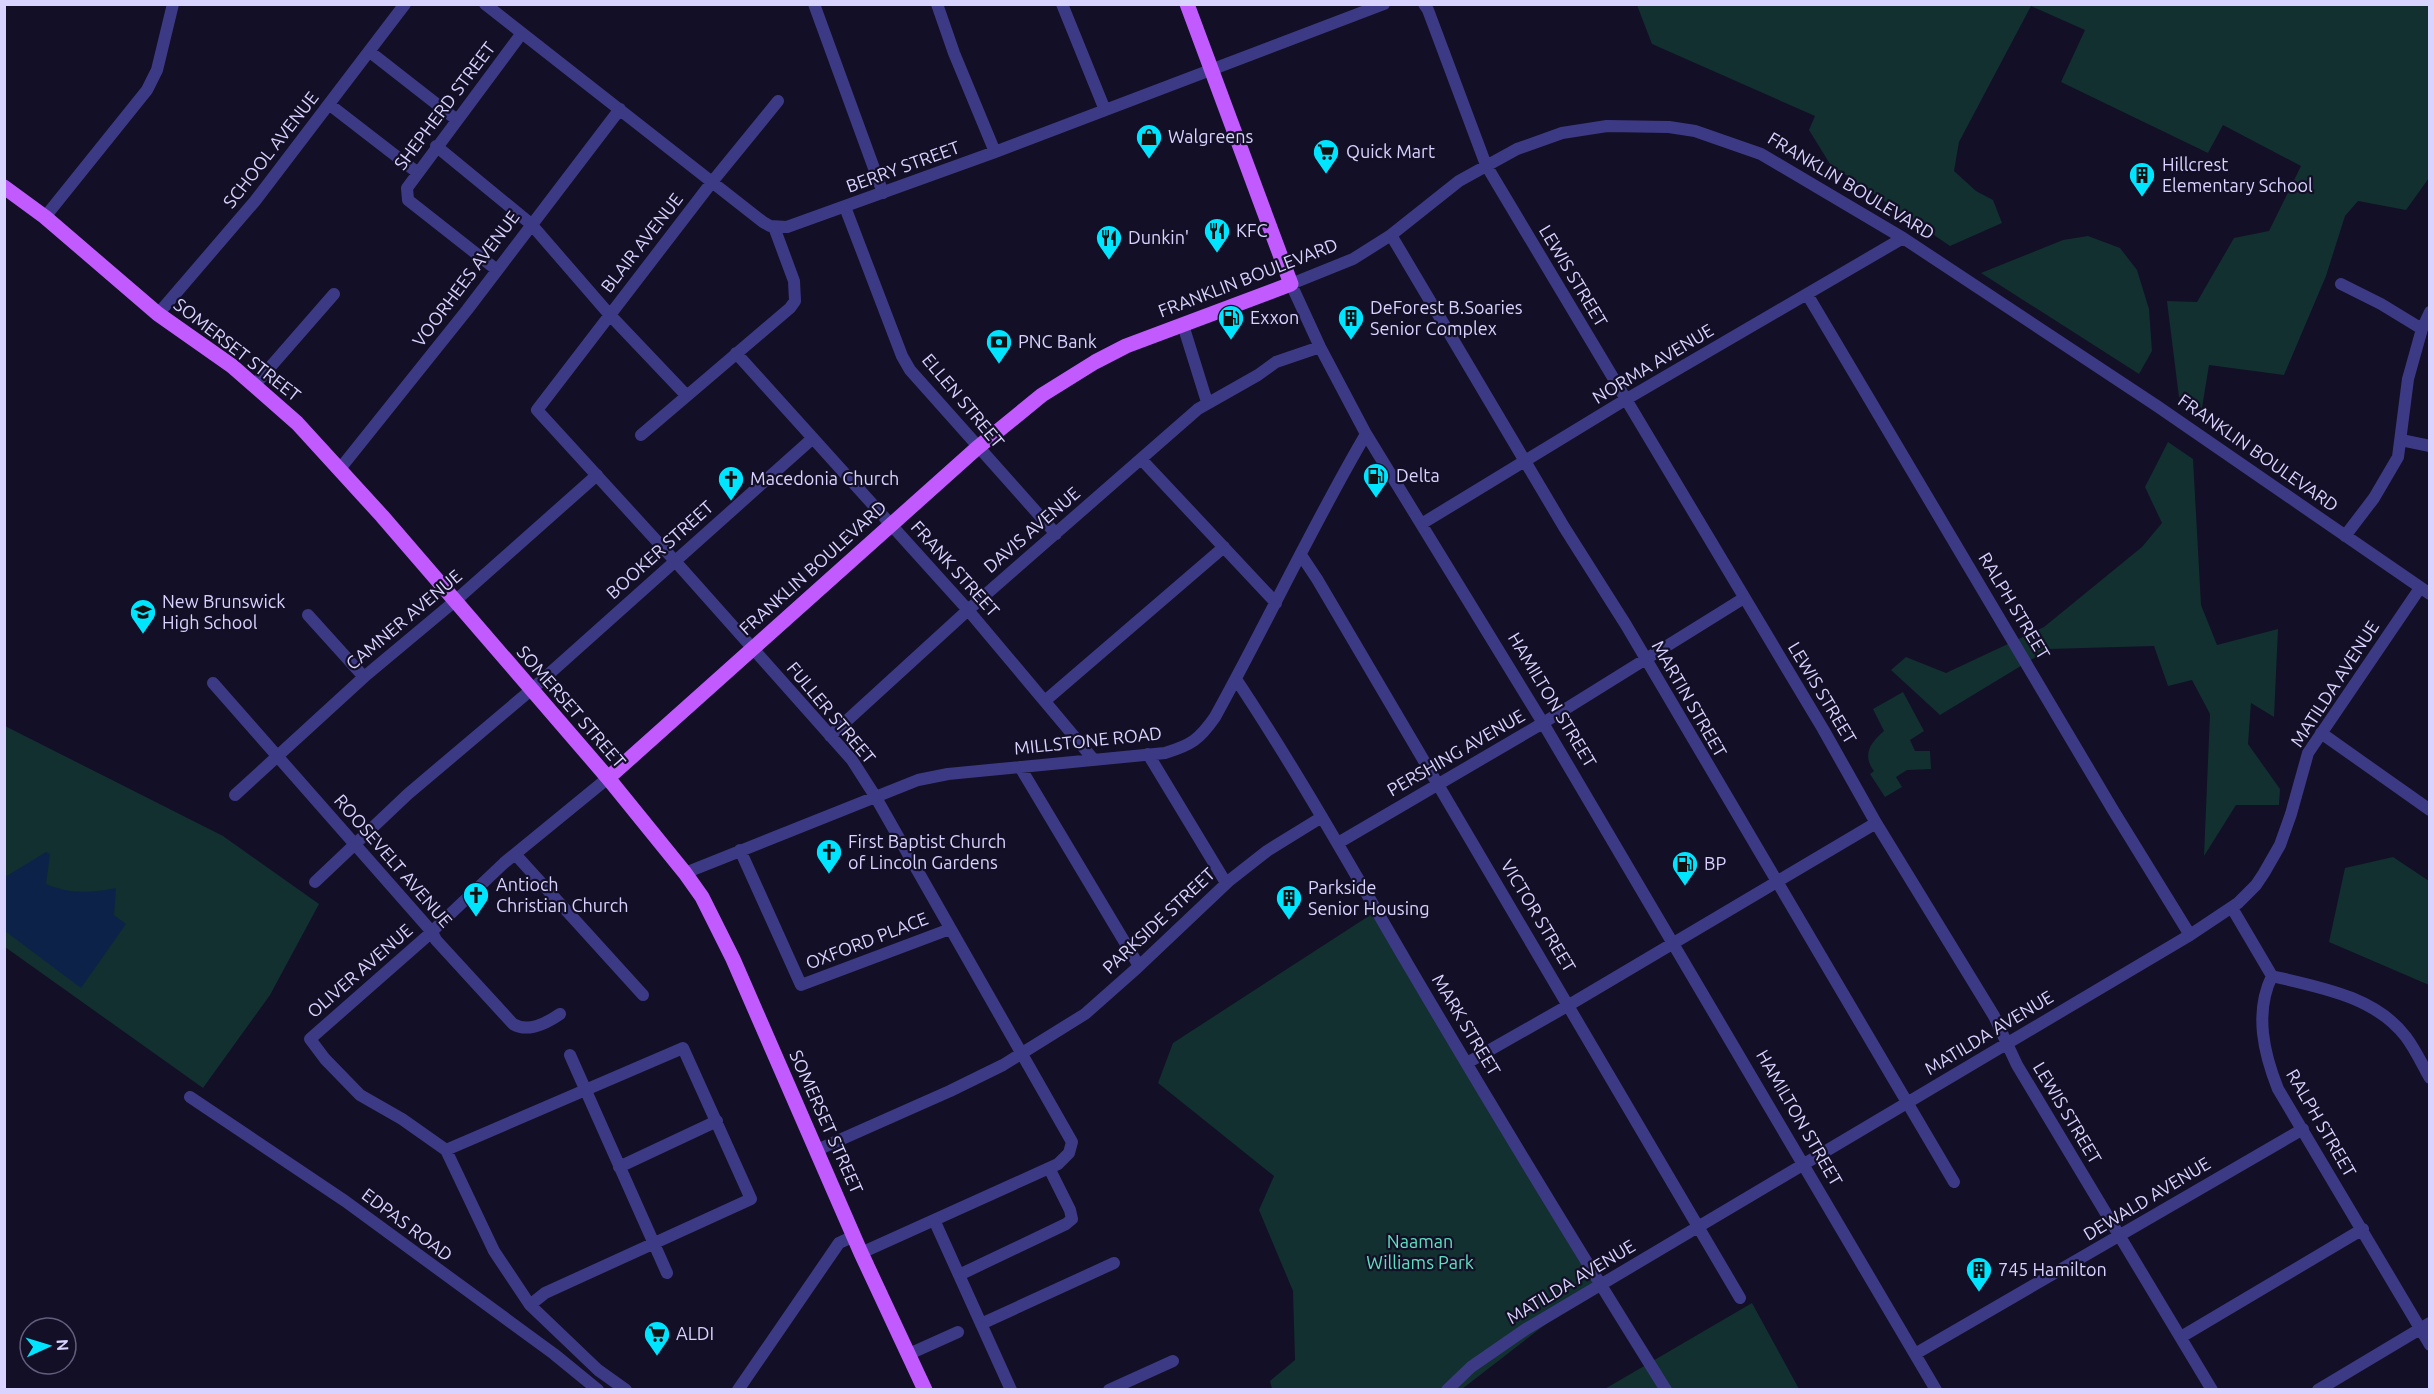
<svg xmlns="http://www.w3.org/2000/svg" width="2434" height="1394" font-family="Ubuntu,sans-serif">
<style>
.green{fill:#12302f}
.water{fill:#0c2248}
.lines{fill:none;stroke-linecap:round;stroke-linejoin:round}
.minor{stroke:#3d3a85;stroke-width:12}
.major{stroke:#c25bff;stroke-width:15}
.labels{text-anchor:middle;stroke-width:4.5;stroke-linejoin:round;paint-order:stroke}
.street-label{font-size:18px;fill:#d9d4ff;stroke:#130f26}
.poi-label{font-size:18px;fill:#d9d4ff;stroke:#130f26;text-anchor:start}
.park-label{font-size:18px;fill:#5fe0c0;stroke:#130f26}
</style>
<rect width="100%" height="100%" fill="#130f26"/>
<path class="green" d="M1637,5H2429V178L2406,210L2358,201L2345,216L2326,276L2284,375L2209,365L2202,408L2179,397L2167,301L2197,302L2234,238L2269,231L2301,166L2223,125L2208,153L2061,82L2085,30L2031,6L1959,142L1954,171L1976,191L1993,200L2002,223L1950,246L1830,164L1809,130L1815,116L1652,44Z
M2088,236L2120,248L2137,270L2149,309L2152,351L2139,374L1981,273L2063,240Z
M2168,442L2193,459L2201,605L2217,645L2278,629L2274,717L2251,703L2248,744L2280,789L2279,805H2236L2204,856L2210,714L2192,680L2168,686L2154,646L2049,649L1940,715L1891,670L1906,657L1946,673L2044,627L2142,547L2162,523L2145,487Z
M1903,692L1924,731L1910,740L1915,751H1930L1931,769L1907,770L1896,777L1902,787L1885,797L1870,774L1874,771C1862,755 1870,743 1884,731L1873,709Z
M5,726L223,836L319,904L270,995L203,1088L5,947Z
M2393,857L2429,881V985L2329,942L2345,868Z
M1375,912L1595,1286L1462,1389H1272L1270,1381L1295,1360L1293,1291L1259,1210L1274,1176L1158,1083L1173,1043Z
M1752,1303L1799,1389L1603,1390Z"/>
<path class="water" d="M46,852L50,854L46,884C69,894 91,893 116,888L114,915L126,924L81,988L5,931V877Z"/>
<g class="lines">
<path class="minor" d="M485,4L763,222L770,226L787,227L995,152L1384,4
M814,4L883,193
M937,4L954,53L995,152
M1062,4L1105,110
M1424,4L1428,10L1486,165L1823,729L1876,823L1994,1016L2017,1065L2212,1390
M370,52L457,120
M778,101L712,182L537,410L675,561L852,760L875,796L1072,1142L1069,1153L1058,1164L861,1253
M330,105L418,173
M436,146L531,224L609,314L686,395
M845,207L902,356L910,370L1056,534
M45,217L147,90L157,70L173,4
M1391,235L1564,527L1626,625L1954,1182
M497,270L408,200L407,188L522,33
M2341,284L2381,304L2422,329
M1807,294L2113,810L2190,935
M158,314L255,201L405,4
M1183,325L1207,402
M736,353L968,610L1094,760
M253,383L258,381L334,294
M641,435L790,308L795,301L794,281L774,227
M2401,440L2430,446
M1141,459L1276,603
M339,470L467,310L620,109
M1423,523L1625,400L1903,238
M2345,536L2374,498L2398,457L2408,379L2422,329L2430,312
M1301,555L1317,579L1740,1298
M308,615L364,677
M1236,679C1297,771 1351,867 1407,963C1491,1106 1578,1249 1666,1390
M213,683L432,932L436,940L513,1024C528,1033 547,1023 560,1014
M1046,700L1224,547
M2321,733L2430,810
M830,736L968,610L1198,409L1258,375L1276,362L1320,347
M1148,754L1226,883
M1020,767L1139,966
M608,778L504,863L425,938L310,1039L325,1059L360,1095L402,1119L446,1150L494,1251L530,1305L598,1370L626,1390
M235,795L364,677L455,601L597,475
M1338,843L1543,723L1744,598
M740,850L801,985L950,929
M515,854L643,995
M685,873L918,780L948,774L1165,753C1191,745 1199,740 1215,717C1267,623 1312,526 1366,434
M315,882L408,794L531,690L813,438
M2232,908L2272,976C2254,1013 2264,1054 2278,1089L2430,1345
M2272,976C2318,987 2375,996 2406,1037C2415,1049 2422,1064 2430,1078
M570,1055L667,1273
M1467,1063L1569,1005L1876,823
M190,1097L345,1201L554,1354L598,1390
M446,1150L683,1048L751,1199L545,1293L530,1305
M817,1150L950,1091L1003,1065L1085,1014L1137,968L1230,880L1267,851L1322,817
M619,1167L717,1121
M935,1222L1011,1390
M959,1275L1066,1224L1072,1219L1070,1210L1049,1168
M981,1324L1114,1263
M2181,1337L2363,1229
M909,1354L958,1332
M1915,1354L2303,1129
M738,1390L839,1243L854,1236
M1109,1390L1173,1361
M1447,1390L1471,1367L1526,1329L2190,935L2238,903L2256,885L2264,873L2280,845L2291,814L2308,753L2420,588
M1936,1390L1543,723L1366,434L1320,347L1291,284L1353,259L1391,235L1459,181L1517,149L1562,133L1607,126L1669,127L1695,131L1761,154L1903,238L2157,406L2430,594
M2318,1390L2430,1323"/>
<path class="major" d="M4,187L45,217L158,314L232,366L297,423L382,516L608,778L685,873L702,897L733,959L861,1253L925,1390
M608,778L977,448L1042,395L1095,362L1126,346L1291,284L1187,4"/>
</g>
<defs>
<g id="shop-pin" transform="scale(1.35)"><path d="M0 17L-7.5 6A9.5 9.5 0 1 1 7.5 6Z" fill="#00e5ff" stroke="#130f26"/><path d="M-5-2.5h2.3a2.7 3.5 0 0 1 5.4 0H5L5.5 6h-11ZM-1.5-2.5h3a1.5 2.3 0 0 0-3 0Z" fill="#111"/></g>
<g id="supermarket-pin" transform="scale(1.35)"><path d="M0 17L-7.5 6A9.5 9.5 0 1 1 7.5 6Z" fill="#00e5ff" stroke="#130f26"/><path d="M-6-5.5h2.5l.6 2H6L4.5 2H-2.5L-4.4-4H-6ZM-1.5 3.2a1.3 1.3 0 1 0 .1 0ZM3 3.2a1.3 1.3 0 1 0 .1 0Z" fill="#111"/></g>
<g id="building-pin" transform="scale(1.35)"><path d="M0 17L-7.5 6A9.5 9.5 0 1 1 7.5 6Z" fill="#00e5ff" stroke="#130f26"/><path d="M-4-6H4V6H1V3H-1V6H-4ZM-2.5-4.3h1.7v1.8h-1.7ZM.8-4.3h1.7v1.8H.8ZM-2.5-1h1.7V.8h-1.7ZM.8-1h1.7V.8H.8Z" fill="#111"/></g>
<g id="restaurant-pin" transform="scale(1.35)"><path d="M0 17L-7.5 6A9.5 9.5 0 1 1 7.5 6Z" fill="#00e5ff" stroke="#130f26"/><path d="M-5-6h1v4h1v-4h1v4h1v-4h1v5L-1.5 .5V6h-2V.5L-5-1ZM5-6V6H3V1.5H1.5Q1.5-4 5-6Z" fill="#111"/></g>
<g id="fuel-pin" transform="scale(1.35)"><path d="M0 17L-7.5 6A9.5 9.5 0 1 1 7.5 6Z" fill="#00e5ff" stroke="#130f26"/><path d="M-5.5-6h7V0h2V4h1.3V-2.5L3-4.5l.8-.8L6-3V5H2.5V1h-1V6h-7ZM-4.2-4.7v3.2H.2V-4.7Z" fill="#111"/></g>
<g id="bank-pin" transform="scale(1.35)"><path d="M0 17L-7.5 6A9.5 9.5 0 1 1 7.5 6Z" fill="#00e5ff" stroke="#130f26"/><path d="M-6-4H6V4H-6ZM0-2.3a2.3 2.3 0 1 0 0 4.6a2.3 2.3 0 1 0 0-4.6Z" fill="#111"/></g>
<g id="church-pin" transform="scale(1.35)"><path d="M0 17L-7.5 6A9.5 9.5 0 1 1 7.5 6Z" fill="#00e5ff" stroke="#130f26"/><path d="M-1.2-6h2.4v3.5h3.3v2.4h-3.3V6h-2.4V-.1h-3.3v-2.4h3.3Z" fill="#111"/></g>
<g id="school-pin" transform="scale(1.35)"><path d="M0 17L-7.5 6A9.5 9.5 0 1 1 7.5 6Z" fill="#00e5ff" stroke="#130f26"/><path d="M0-5L7-2L0 1L-7-2ZM-4 1L0 2.5L4 1V4Q0 6-4 4Z" fill="#111"/></g>
</defs>
<g fill-rule="evenodd">
<use href="#shop-pin" x="1149" y="137"/>
<use href="#supermarket-pin" x="1326" y="152"/>
<use href="#building-pin" x="2142" y="175"/>
<use href="#restaurant-pin" x="1217" y="231"/>
<use href="#restaurant-pin" x="1109" y="238"/>
<use href="#fuel-pin" x="1231" y="318"/>
<use href="#building-pin" x="1351" y="318"/>
<use href="#bank-pin" x="999" y="342"/>
<use href="#fuel-pin" x="1376" y="476"/>
<use href="#church-pin" x="731" y="479"/>
<use href="#school-pin" x="143" y="612"/>
<use href="#church-pin" x="829" y="852"/>
<use href="#fuel-pin" x="1685" y="864"/>
<use href="#church-pin" x="476" y="895"/>
<use href="#building-pin" x="1289" y="898"/>
<use href="#building-pin" x="1979" y="1270"/>
<use href="#supermarket-pin" x="657" y="1334"/>
</g>
<g class="labels">
<g class="street-label">
<text transform="translate(445 106) rotate(-53)" y="6">SHEPHERD STREET</text>
<text transform="translate(271 150) rotate(-52)" y="6">SCHOOL AVENUE</text>
<text transform="translate(903 167) rotate(-20)" y="6">BERRY STREET</text>
<text transform="translate(1851 186) rotate(31)" y="6">FRANKLIN BOULEVARD</text>
<text transform="translate(642 243) rotate(-52)" y="6">BLAIR AVENUE</text>
<text transform="translate(1573 276) rotate(59)" y="6">LEWIS STREET</text>
<text transform="translate(1248 278) rotate(-21)" y="6">FRANKLIN BOULEVARD</text>
<text transform="translate(466 279) rotate(-53)" y="6">VOORHEES AVENUE</text>
<text transform="translate(237 350) rotate(38)" y="6">SOMERSET STREET</text>
<text transform="translate(1653 364) rotate(-31)" y="6">NORMA AVENUE</text>
<text transform="translate(963 401) rotate(50)" y="6">ELLEN STREET</text>
<text transform="translate(2258 453) rotate(35)" y="6">FRANKLIN BOULEVARD</text>
<text transform="translate(1032 530) rotate(-41)" y="6">DAVIS AVENUE</text>
<text transform="translate(660 550) rotate(-42)" y="6">BOOKER STREET</text>
<text transform="translate(813 568) rotate(-42)" y="6">FRANKLIN BOULEVARD</text>
<text transform="translate(955 569) rotate(48)" y="6">FRANK STREET</text>
<text transform="translate(2014 606) rotate(59)" y="6">RALPH STREET</text>
<text transform="translate(404 620) rotate(-40)" y="6">CAMNER AVENUE</text>
<text transform="translate(2335 684) rotate(-57)" y="6">MATILDA AVENUE</text>
<text transform="translate(1822 693) rotate(59)" y="6">LEWIS STREET</text>
<text transform="translate(1689 699) rotate(60)" y="6">MARTIN STREET</text>
<text transform="translate(1552 700) rotate(59)" y="6">HAMILTON STREET</text>
<text transform="translate(571 707) rotate(49)" y="6">SOMERSET STREET</text>
<text transform="translate(831 713) rotate(50)" y="6">FULLER STREET</text>
<text transform="translate(1088 741) rotate(-6)" y="6">MILLSTONE ROAD</text>
<text transform="translate(1456 753) rotate(-30)" y="6">PERSHING AVENUE</text>
<text transform="translate(393 861) rotate(49)" y="6">ROOSEVELT AVENUE</text>
<text transform="translate(1538 916) rotate(59)" y="6">VICTOR STREET</text>
<text transform="translate(1159 921) rotate(-43)" y="6">PARKSIDE STREET</text>
<text transform="translate(867 941) rotate(-21)" y="6">OXFORD PLACE</text>
<text transform="translate(360 971) rotate(-41)" y="6">OLIVER AVENUE</text>
<text transform="translate(1466 1025) rotate(59)" y="6">MARK STREET</text>
<text transform="translate(1989 1033) rotate(-31)" y="6">MATILDA AVENUE</text>
<text transform="translate(2067 1113) rotate(59)" y="6">LEWIS STREET</text>
<text transform="translate(1799 1118) rotate(60)" y="6">HAMILTON STREET</text>
<text transform="translate(826 1122) rotate(66)" y="6">SOMERSET STREET</text>
<text transform="translate(2321 1123) rotate(60)" y="6">RALPH STREET</text>
<text transform="translate(2147 1199) rotate(-31)" y="6">DEWALD AVENUE</text>
<text transform="translate(407 1225) rotate(37)" y="6">EDPAS ROAD</text>
<text transform="translate(1571 1282) rotate(-31)" y="6">MATILDA AVENUE</text>
</g>
<g class="poi-label">
<text x="1168" y="143">Walgreens</text>
<text x="1346" y="158">Quick Mart</text>
<text x="2162" y="171">Hillcrest<tspan x="2162" dy="21">Elementary School</tspan></text>
<text x="1236" y="237">KFC</text>
<text x="1128" y="244">Dunkin'</text>
<text x="1370" y="314">DeForest B.Soaries<tspan x="1370" dy="21">Senior Complex</tspan></text>
<text x="1250" y="324">Exxon</text>
<text x="1018" y="348">PNC Bank</text>
<text x="1396" y="482">Delta</text>
<text x="750" y="485">Macedonia Church</text>
<text x="162" y="608">New Brunswick<tspan x="162" dy="21">High School</tspan></text>
<text x="848" y="848">First Baptist Church<tspan x="848" dy="21">of Lincoln Gardens</tspan></text>
<text x="1704" y="870">BP</text>
<text x="496" y="891">Antioch<tspan x="496" dy="21">Christian Church</tspan></text>
<text x="1308" y="894">Parkside<tspan x="1308" dy="21">Senior Housing</tspan></text>
<text x="1998" y="1276">745 Hamilton</text>
<text x="676" y="1340">ALDI</text>
</g>
<g class="park-label">
<text x="1420" y="1248">Naaman<tspan x="1420" dy="21">Williams Park</tspan></text>
</g>
</g>
<rect width="2434" height="1394" fill="none" stroke="#d9d4ff" stroke-width="12"/>
<g transform="translate(48 1346) rotate(86)"><circle r="28" fill="#130f26" stroke="#625e7d" stroke-width="1.5"/>
<path d="M0-4.5L10 22L0 15L-10 22Z" fill="#00e5ff"/>
<text y="-9" font-size="16" font-weight="bold" text-anchor="middle" fill="#d9d4ff">N</text>
</g>
</svg>
